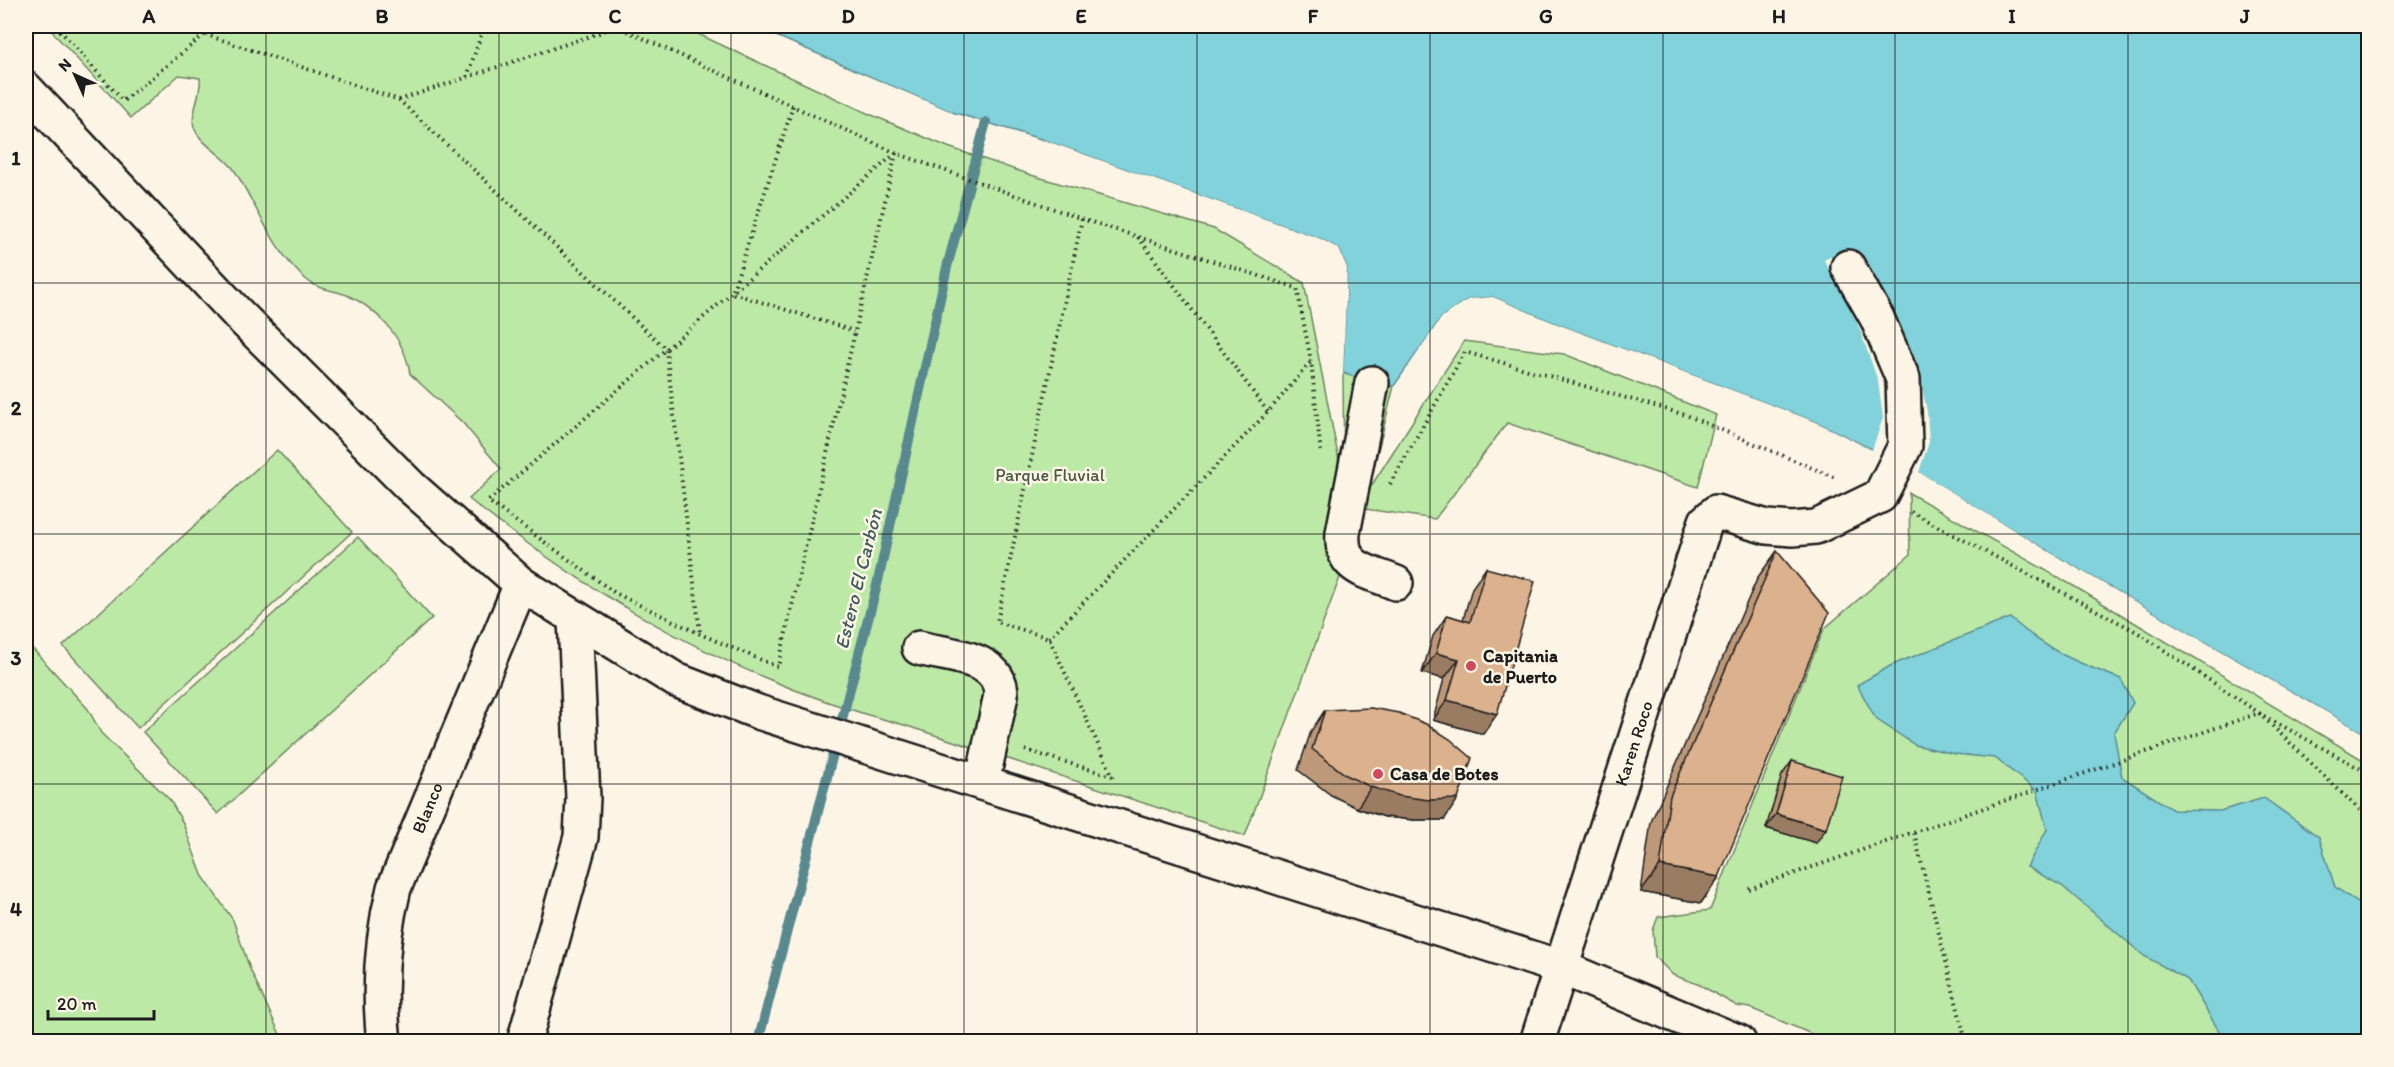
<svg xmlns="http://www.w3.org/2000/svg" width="2394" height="1067" font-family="Itim,sans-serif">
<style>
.green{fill:#bde9a6;stroke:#6c8261;stroke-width:1.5}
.water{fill:#81d2db;stroke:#59898f;stroke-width:1.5}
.pier{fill:#fcf5e5}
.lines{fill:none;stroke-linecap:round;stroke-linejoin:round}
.stream{stroke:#59898f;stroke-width:10}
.minor-casing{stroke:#1c1c1c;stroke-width:38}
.path{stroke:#1c1c1c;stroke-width:4;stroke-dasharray:1.5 4.5;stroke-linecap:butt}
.minor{stroke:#fcf5e5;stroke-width:33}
.wall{fill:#bd9879;stroke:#1c1c1c;stroke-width:1.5}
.shaded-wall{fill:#9a7c63;stroke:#1c1c1c;stroke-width:1.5}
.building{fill:#dcb18d;stroke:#1c1c1c;stroke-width:1.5}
.grid{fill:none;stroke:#1c1c1c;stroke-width:1.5;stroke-opacity:0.55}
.poi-dot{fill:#d1495b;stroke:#fcf5e5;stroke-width:2}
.labels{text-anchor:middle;stroke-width:5;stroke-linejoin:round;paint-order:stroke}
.park-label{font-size:18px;fill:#4c5a45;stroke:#fcf5e5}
.poi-label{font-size:18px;font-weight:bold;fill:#1c1c1c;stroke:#fcf5e5;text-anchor:start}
.street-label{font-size:18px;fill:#1c1c1c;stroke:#fcf5e5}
.water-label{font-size:20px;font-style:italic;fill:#3f5c5f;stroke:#fcf5e5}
.neatline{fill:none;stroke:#1c1c1c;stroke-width:2}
.grid-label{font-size:20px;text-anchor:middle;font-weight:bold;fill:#1c1c1c}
</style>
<rect width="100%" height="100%" fill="#fcf5e5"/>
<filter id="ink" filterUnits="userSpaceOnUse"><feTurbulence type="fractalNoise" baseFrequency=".0167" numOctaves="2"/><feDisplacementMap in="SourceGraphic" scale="12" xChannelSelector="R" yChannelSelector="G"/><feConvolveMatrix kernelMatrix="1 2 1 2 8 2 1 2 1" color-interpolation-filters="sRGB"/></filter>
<g filter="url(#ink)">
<path class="green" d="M47,26H681L867,113L948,147L1031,175L1214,229L1304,283L1344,486L1343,373L1372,383L1394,386L1368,491L1464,341L1564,354L1716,415L1698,487L1507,423L1435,519L1365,509L1245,836L904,725C743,683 598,602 469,499L501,469L463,423L410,374C405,339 378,309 347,295C334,290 319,290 308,281C276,256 256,205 235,171C225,155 200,145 194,127C190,114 202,94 200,78L179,75L131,118Z
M277,450L352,532L138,728L63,646Z
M1909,493L2077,588L2368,763V1041H1828L1750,1008L1737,1006L1700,985L1673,975L1655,957L1653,930L1658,917L1710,910L1824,629L1910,555Z
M358,537L432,618L218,814L143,732Z
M26,636L30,646L88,709L101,733L170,800L183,823L202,875L233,920L250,969L283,1041H26Z"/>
<path class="water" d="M753,26H2368V736L2061,559L1918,472L1816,422L1552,322L1493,297L1469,299L1442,317L1394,386L1372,383L1343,373L1347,268L1339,249L1321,239L1044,140L952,112Z
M2010,618C2048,651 2075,662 2121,679L2133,703L2114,733L2122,777L2173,810L2220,811L2264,798L2319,837L2335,887L2368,910V1041H2225L2188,980L2144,956L2062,886L2027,867L2047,829L2037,791L1995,758L1955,754L1915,745L1876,719L1857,685L1892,665Z"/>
<path class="pier" d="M750,26L952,112V115L760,32Z
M1044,140L1321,239L1339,249L1347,268L1343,376L1340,373L1344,269L1337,252L1319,242L1043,143Z
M1850,248L1916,359L1927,411L1929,442L1919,472L2061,559L2368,736V739L2303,703L2060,561L1917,474L1815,425L1551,325L1492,300L1470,302L1444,319L1393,389L1442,317L1469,299L1493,297L1552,322L1816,422L1872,450L1883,418L1878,381L1857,322L1824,260Z"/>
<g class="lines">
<path class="stream" d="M758,1042L878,581L947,267L986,122"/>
<g class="minor-casing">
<g id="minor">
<path d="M26,89L238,314L410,486L521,584L676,680L758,712L1560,967L1739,1042"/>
<path d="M1372,383L1343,533C1340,570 1368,571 1396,583"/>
<path d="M919,648C949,656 1001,656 1001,695L982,783"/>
<path id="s1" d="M384,1042C378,988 381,940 394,888L521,584"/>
<path d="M524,1042L581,837L583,798L575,619"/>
<path id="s2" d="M1537,1042L1706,521L1716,512L1767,527L1792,529L1816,527L1880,496L1905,446L1903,379L1877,318L1848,267"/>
</g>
</g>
<path class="path" d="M56,26L123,101L215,26
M197,26L204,34L399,100L666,349L700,633
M616,26L896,153L1082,219L1297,288L1311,361L1321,454
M467,77L484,26
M399,100L617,27
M793,106L732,293L854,331
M896,153L778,667L700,634L615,593L488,501Z
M1082,219L997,622L1049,638L1113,777
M1138,237L1268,412
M1390,484L1465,352L1686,415L1836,478
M1911,512L2137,632L2259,713L2368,773
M1049,638L1268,412L1311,362
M1025,750L1112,776
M1914,833L1966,1042
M1749,889L2259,713L2368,818
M1773,1037L1783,1042"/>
<use href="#minor" class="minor"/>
</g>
<path class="wall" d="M1777,551L1719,877L1701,903L1641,892L1651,822L1758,577Z
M1486,568L1497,714L1483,734L1433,720L1444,679L1422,673L1433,636L1447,615L1463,620L1472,588Z
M1325,710L1444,820H1414L1385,817L1357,808L1331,795L1298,770L1311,731Z
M1792,761L1816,843L1766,828L1782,775Z"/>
<path class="shaded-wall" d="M1436,653L1459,659L1444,679L1422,673Z
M1447,700L1497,714L1483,734L1433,720Z
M1371,787L1458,799L1444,820H1414L1385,817L1357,808Z
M1776,814L1826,829L1816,843L1766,828Z
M1660,866L1719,877L1701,903L1641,892Z"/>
<path class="building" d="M1777,551L1829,613L1719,877L1660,866L1670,796Z
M1486,568L1535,581L1497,714L1447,700L1459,659L1436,653L1447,615L1470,622Z
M1371,708L1399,713L1426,724L1450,739L1472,758L1458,799L1429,800L1400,796L1371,787L1346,775L1312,749L1325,710Z
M1792,761L1842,776L1826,829L1776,814Z"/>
</g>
<path class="grid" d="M266,26V1042M499,26V1042M731,26V1042M964,26V1042M1197,26V1042M1430,26V1042M1663,26V1042M1895,26V1042M2128,26V1042M26,283H2368M26,534H2368M26,784H2368"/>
<g class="poi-dot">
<circle cx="1471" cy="666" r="6"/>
<circle cx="1378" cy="774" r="6"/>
</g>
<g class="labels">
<g class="park-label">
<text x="1050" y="481">Parque Fluvial</text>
</g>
<g class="poi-label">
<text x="1483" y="662">Capitania<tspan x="1483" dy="21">de Puerto</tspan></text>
<text x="1390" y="780">Casa de Botes</text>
</g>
<g class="street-label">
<text dy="6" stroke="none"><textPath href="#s2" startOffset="314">Karen Roco</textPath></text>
<text dy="6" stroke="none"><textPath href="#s1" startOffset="242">Blanco</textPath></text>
</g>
<g class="water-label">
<text transform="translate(858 579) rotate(-76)" y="7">Estero El Carbón</text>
</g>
</g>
<rect width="2394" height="1067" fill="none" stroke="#fcf5e5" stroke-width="66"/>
<g transform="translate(75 75) rotate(315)" stroke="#fcf5e5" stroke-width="4.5" paint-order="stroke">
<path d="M0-4.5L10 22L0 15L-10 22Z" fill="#1c1c1c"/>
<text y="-9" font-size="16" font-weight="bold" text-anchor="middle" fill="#1c1c1c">N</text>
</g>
<path d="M48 1010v9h106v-9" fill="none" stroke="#1c1c1c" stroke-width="3"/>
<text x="57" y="1010" font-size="18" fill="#1c1c1c" stroke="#fcf5e5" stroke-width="4.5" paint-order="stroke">20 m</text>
<rect x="33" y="33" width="2328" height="1001" class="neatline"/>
<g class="grid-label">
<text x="149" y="23">A</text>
<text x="382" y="23">B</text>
<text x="615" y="23">C</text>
<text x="848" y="23">D</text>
<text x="1081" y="23">E</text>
<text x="1313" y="23">F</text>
<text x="1546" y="23">G</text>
<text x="1779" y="23">H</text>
<text x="2012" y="23">I</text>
<text x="2245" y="23">J</text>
<text x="16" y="165">1</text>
<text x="16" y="415">2</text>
<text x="16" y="665">3</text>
<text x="16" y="916">4</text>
</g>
</svg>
